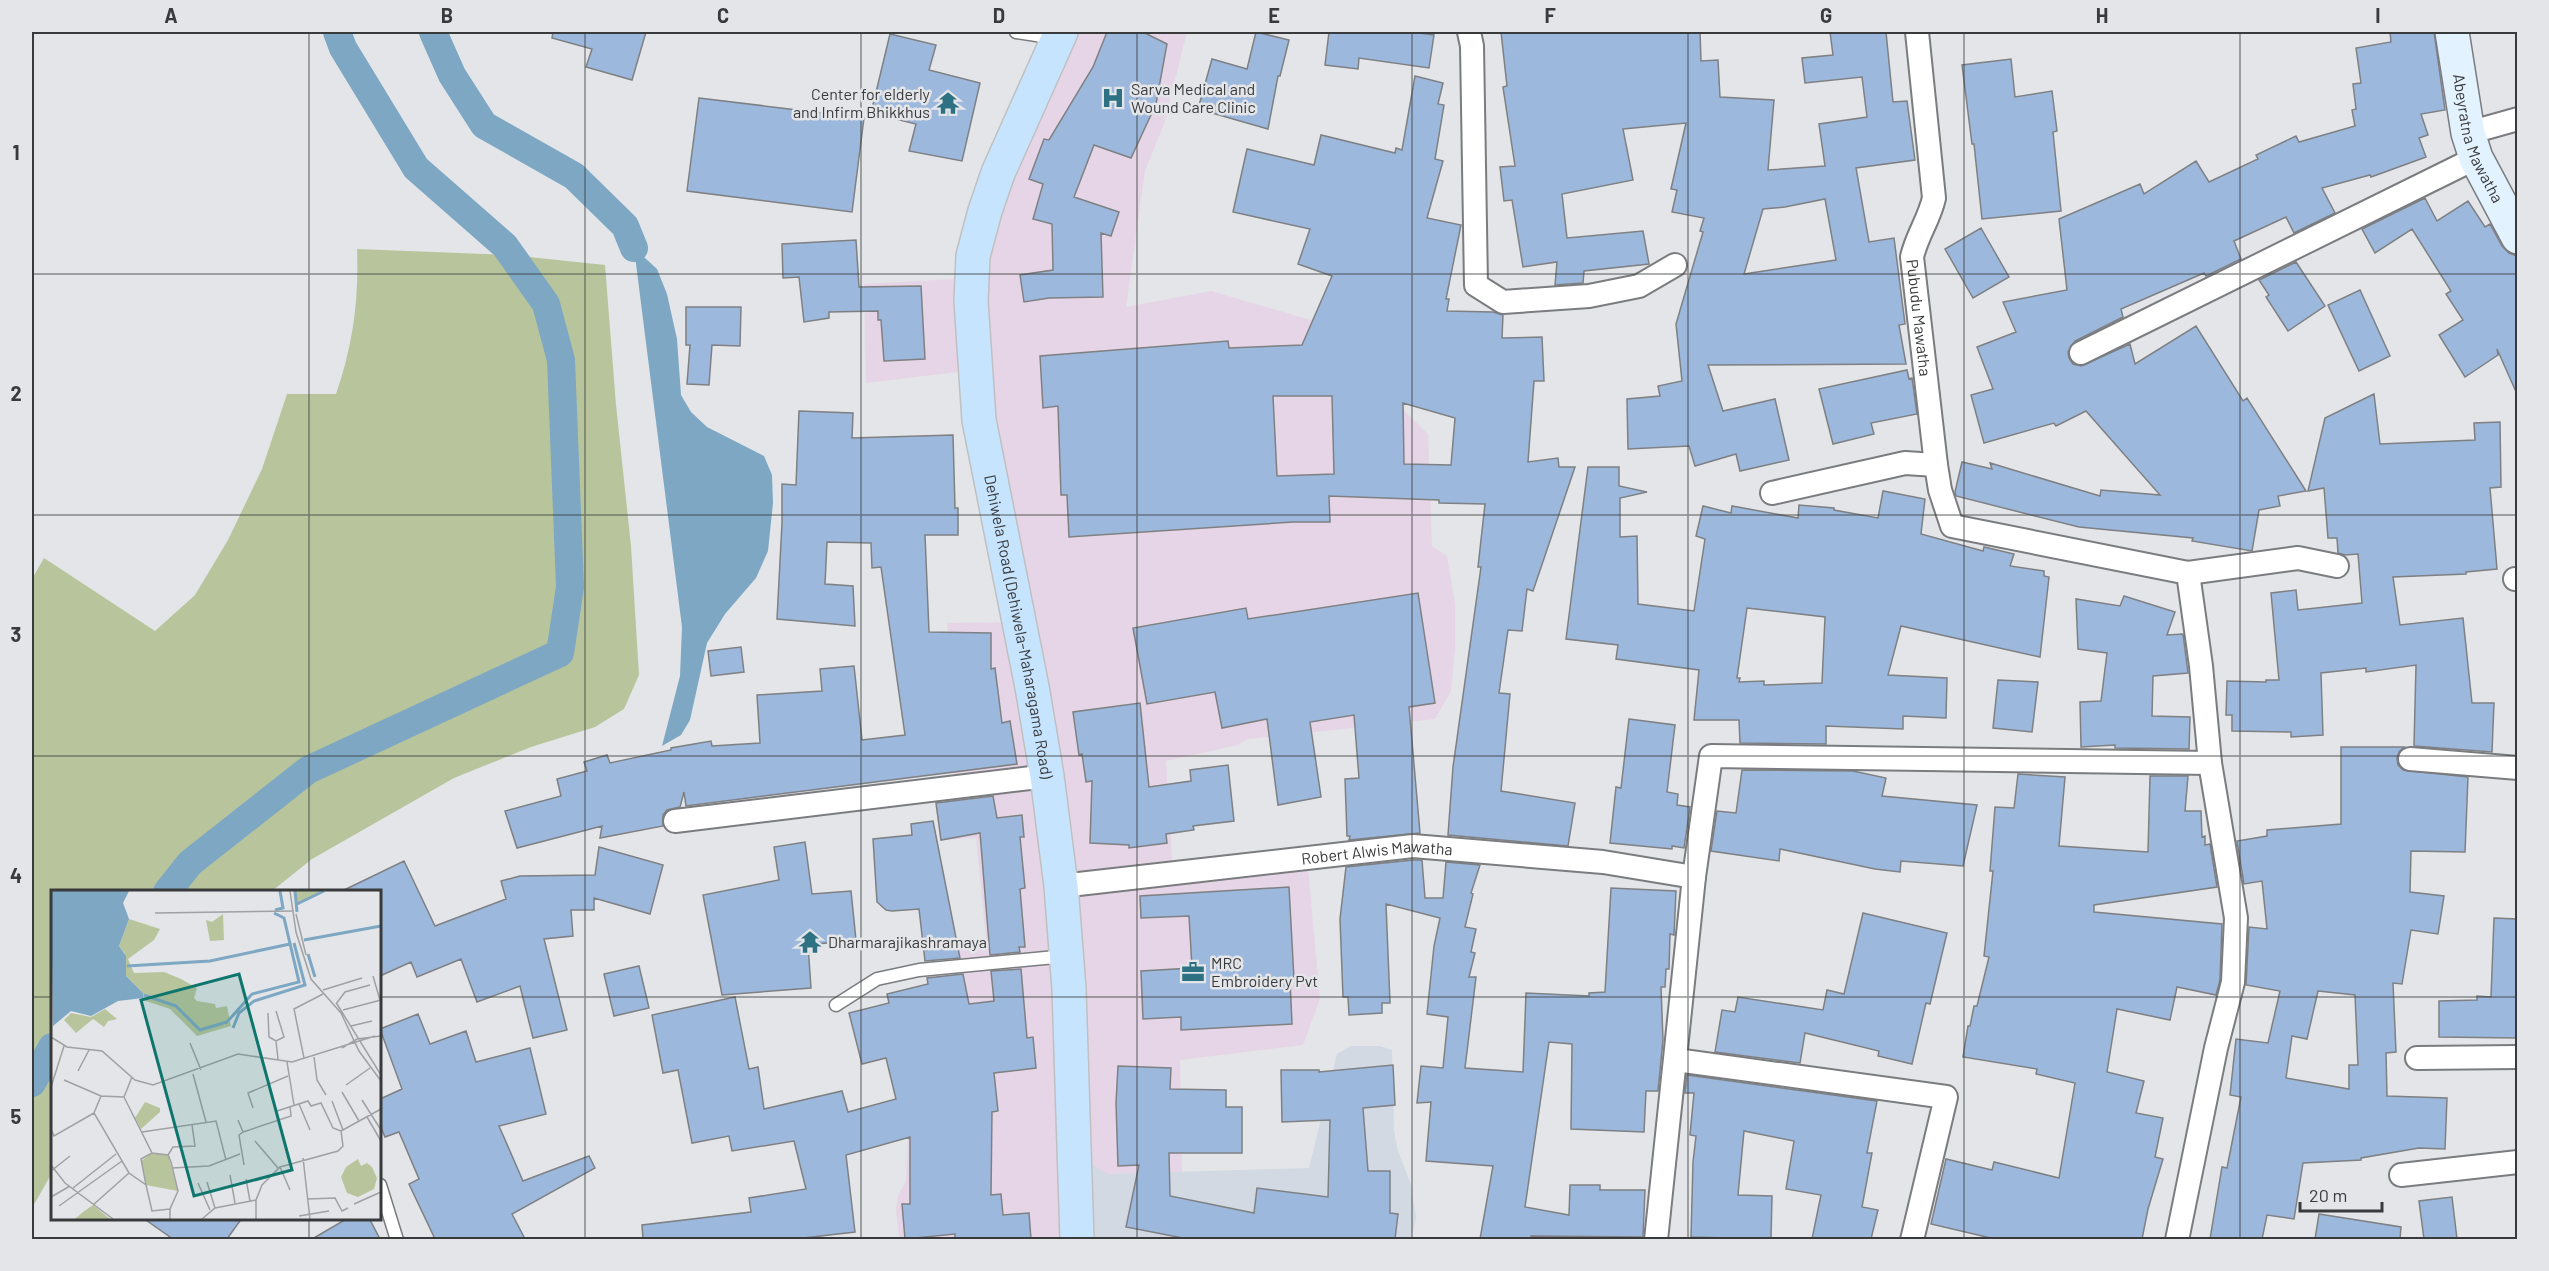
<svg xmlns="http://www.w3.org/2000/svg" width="2549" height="1271" font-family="Barlow,sans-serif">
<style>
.commercial{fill:#e6d5e6}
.built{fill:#d2d9e2}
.green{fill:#b8c59c}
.water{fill:#7da7c3}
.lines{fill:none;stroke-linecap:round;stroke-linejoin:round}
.canal{stroke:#7da7c3;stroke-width:28}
.building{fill:#9db8dd;stroke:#7e8083;stroke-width:1.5;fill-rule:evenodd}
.lane-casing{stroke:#7a7c7f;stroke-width:15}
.street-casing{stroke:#7a7c7f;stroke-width:26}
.secondary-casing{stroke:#7a7c7f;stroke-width:36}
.primary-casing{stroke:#c0c0c0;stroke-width:36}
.lane{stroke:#fff;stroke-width:12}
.street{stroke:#fff;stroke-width:22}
.secondary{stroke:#e2f2ff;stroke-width:33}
.primary{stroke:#c6e4fe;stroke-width:33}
.grid{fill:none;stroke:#393a3b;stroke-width:1.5;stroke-opacity:0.55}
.labels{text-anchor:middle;stroke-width:5;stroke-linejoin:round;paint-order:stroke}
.poi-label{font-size:16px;fill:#393a3b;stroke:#e3e5e8;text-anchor:start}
.street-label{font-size:16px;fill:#393a3b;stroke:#e3e5e8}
.inset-river{fill:none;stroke:#7da7c3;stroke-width:3}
.inset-road{fill:none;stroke:#9fa1a3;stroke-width:1.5}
.view{fill:#0f766e;fill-opacity:0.15;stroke:#0f766e;stroke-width:3}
.inset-edge{fill:none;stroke:#393a3b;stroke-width:3}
.neatline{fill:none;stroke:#393a3b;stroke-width:2}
.grid-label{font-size:20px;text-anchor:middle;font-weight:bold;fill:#393a3b}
</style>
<rect width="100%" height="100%" fill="#e3e5e8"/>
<path class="commercial" d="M1016,32H1187L1164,124L1145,171L1126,307L1211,291L1311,320L1428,434L1432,546L1447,556L1455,604V648L1451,691L1435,719L1248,739L1238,745L1166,761L1173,873L1307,858L1320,999L1303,1045L1180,1060L1182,1172L1108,1174L1077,1239H899L896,1209L898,1196L906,1181L908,1138L944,1134L946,1017L953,967L952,946L986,938L976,838L940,840L934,791L956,788L951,747V669L947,623L1018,622L974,370L866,383L864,284L972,278L1057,38Z"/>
<path class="built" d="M1351,1046H1380L1392,1050L1394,1131L1398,1151L1411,1185L1416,1218L1411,1239H1077L1075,1156L1108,1174L1309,1168L1337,1054Z"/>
<path class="green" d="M357,249L510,255L605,265L616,405L631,546L639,675L624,709L595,727L531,747L454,778L312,859L272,891L52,892V1173L32,1208V579L44,558L155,631L195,595L228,540L262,469L287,394H336C353,345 359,300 357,249Z"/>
<path class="water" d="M634,248L657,269L667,294L677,339L681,395L691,412L707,427L764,456L772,475L773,503L768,551L756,578L725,614L707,643L690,720L681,735L662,746L680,676L682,627Z"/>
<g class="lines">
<path class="canal" d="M433,32L452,75L484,125L574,176L625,226L634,248
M167,892L190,863L308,770L560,653L570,587L561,360L546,304L505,246L416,168L343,48L337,32
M32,1083L52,1047"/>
</g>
<path class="building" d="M553,32H646L632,80L586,67L592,49L552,38Z
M1107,32H1143L1167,44L1156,104L1131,158L1094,145L1074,197L1119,212L1111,236L1101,233L1103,297L1049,298L1024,302L1020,275L1053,270L1052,224L1033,219L1043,184L1029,179L1044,139L1049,140L1093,67Z
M1256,32L1289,40L1280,76H1278L1268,129L1198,109L1212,59L1247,69Z
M1329,32H1413L1434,35L1429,68L1359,58L1358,69L1325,65Z
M1501,32H1700L1701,61L1718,60L1720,97L1774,100L1768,170L1825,166L1819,124L1867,117L1862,77L1805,83L1802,58L1833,55L1830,32H1886L1893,102L1907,101L1915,160L1856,168L1869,242L1894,238L1905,324L1899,325L1906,364L1708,365L1723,411L1775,399L1789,460L1740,471L1736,454L1695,466L1689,446L1628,449L1627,399L1660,396L1658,386L1682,381L1676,324L1703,232L1700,231L1704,218L1672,212L1677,190L1671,189L1686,123L1623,129L1633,180L1562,194L1567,238L1643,231L1649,264L1584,271L1583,283L1555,285L1557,262L1523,267L1512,200L1504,201L1500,167L1515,166L1503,87L1507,86ZM1825,199L1836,260L1744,274L1763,209L1785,207Z
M2390,32H2434L2445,110L2421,114L2428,135L2419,138L2426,157L2371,177L2370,175L2322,188L2335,213L2294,233L2286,217L2234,241L2241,259L2206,276L2204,273L2121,309L2123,317L2075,341L2068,352L2069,358L2073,364L2081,366L2130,344L2135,364L2196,326L2243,401L2247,398L2306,491L2278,496L2280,506L2259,510L2252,551L2192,541L2193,538L2079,527L1956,496L1955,492L1962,462L1992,469L1990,463L2100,496L2101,490L2160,495L2086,411L2056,426L2054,423L1984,443L1971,395L1993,389L1977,347L2016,332L2003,302L2067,290L2059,219L2140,184L2144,194L2196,161L2209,182L2258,159L2256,155L2296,136L2299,142L2355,126L2352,110L2356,109L2353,84L2361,83L2356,48L2391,42Z
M890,34L936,45L929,70L980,83L962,161L909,151L916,124L871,113Z
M2011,59L2015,97L2052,91L2057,131L2053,132L2061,211L1982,219L1974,144H1972L1962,65Z
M1415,76L1443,83L1438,104L1444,105L1435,159L1443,161L1427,218L1461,225L1446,299H1449L1447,311L1493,312L1503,315L1502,338L1542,337L1544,381H1534L1528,462L1558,458L1559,467H1575L1533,591L1527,589L1522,631L1508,630L1499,693L1510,694L1501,791L1575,803L1568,846L1448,835L1453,767L1481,567H1478L1485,504L1439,503V500L1329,496L1330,522H1293L1069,537L1067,495H1061L1058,406L1043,408L1040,356L1228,341L1229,348L1302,345L1332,276L1298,264L1310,229L1233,212L1247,149L1314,165L1321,135L1395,153L1396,148L1402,150ZM1273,396H1332L1334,474L1277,476ZM1403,403L1455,418L1451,465L1404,464Z
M699,98L864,118L852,212L687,191Z
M2425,198L2437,221L2468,201L2485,227L2490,224L2502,246L2509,253L2517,256V394L2497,349L2498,355L2465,377L2439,335L2463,320L2446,294L2451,291L2412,229L2375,253L2362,229Z
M1981,228L2009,277L1973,298L1945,249Z
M856,240L859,287L921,286L925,359L884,361L881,320H878V311L829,312V318L804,322L799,277L783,278L782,244Z
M2296,262L2325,306L2288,331L2266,297L2269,295L2259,280Z
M2360,290L2390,356L2359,371L2328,305Z
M686,307H741L740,346L712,345L709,385L687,384L690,345H686Z
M1907,370L1909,379L1912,378L1917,414L1871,423L1874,434L1833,444L1819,389Z
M2374,394L2380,444L2475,440L2474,423L2500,422L2501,487L2490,488L2497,569L2466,572V574L2393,577L2400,625L2463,618L2472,703H2494L2492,752L2414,746L2416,665L2366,672V668L2321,673L2323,735L2291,737V732L2232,731V715H2226L2227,681L2266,682V680H2279L2271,593L2296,590L2298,610L2362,603L2358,554L2345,555L2338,553L2337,538H2328L2324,488L2308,491L2325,418Z
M799,411L853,413L852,438L953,435L955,508H958V535H925L929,632L991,633V669L995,668L1002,723L1010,721L1017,764L686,806L684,792L680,807L667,810L663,815V826L600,838L602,826L517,848L505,811L561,796L557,779L587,771L584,762L607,755L610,763L671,750V748L711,741L712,746L760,743L757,695L822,691L820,669L854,666L862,740L905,735L881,567L872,568L871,543L827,542L825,584L853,586L855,626L777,619L782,523V484L796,485Z
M1588,467H1619V486L1647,492L1620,498V537L1637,536L1638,604L1694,611L1705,539L1696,536L1703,506L1731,513L1732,506L1798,518L1799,505L1834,508V510L1878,518L1883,491L1925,499L1921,534L1983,551L1984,547L2014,554L2010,566L2044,571V576L2049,577L2040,657L1901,626L1888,675L1947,678L1946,718L1903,716V729L1826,726V744L1740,743L1739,720H1694L1699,670L1616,659L1618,645L1566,639ZM1747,608L1825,617L1822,683L1764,685V681L1739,682L1740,678H1737Z
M1418,593L1435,703L1409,707L1420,833L1349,840L1350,836H1347L1345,779L1359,778L1354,715L1310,722L1321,797L1278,805L1267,719L1222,728L1215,692L1147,704L1133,628L1246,608L1248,619Z
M2124,596L2175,612L2167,635L2183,634L2188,673L2153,676L2152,716L2190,717L2189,749L2115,748V745L2081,747L2080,702L2101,701L2107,653L2078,649L2076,599L2120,606Z
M741,647L744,672L711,676L708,651Z
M1998,680L2038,682L2032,732L1993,728Z
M1140,703L1149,787L1191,781L1190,770L1228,765L1234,821L1193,826L1194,830L1166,834L1167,843L1129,848V845L1090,843L1092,781L1086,782L1082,754L1079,755L1073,712Z
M1629,719L1675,725L1667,792L1678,794L1677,805L1690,807L1684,848L1672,846V849L1610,843L1616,787L1621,788Z
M2341,747H2404L2399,752L2397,758L2398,765L2403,770L2468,777L2465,852L2411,851L2410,892L2444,896L2438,934L2411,930L2402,984L2393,983L2396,1052L2386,1053L2387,1096L2447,1098L2445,1149L2419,1148L2361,1158V1160L2303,1163L2294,1219L2267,1215L2262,1239H2210L2222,1167L2227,1168L2241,1097L2230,1095L2236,1039L2268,1043L2280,991L2246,985L2249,927L2267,929L2262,881L2244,884L2237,841L2267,836V830L2341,824ZM2318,991L2355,995L2358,1065H2349V1089L2286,1078L2292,1036L2307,1039Z
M1742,770L1853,771L1886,778L1882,796L1977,805L1963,866L1901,861L1900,872L1875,869L1780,849L1779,861L1711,851L1717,811L1736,813Z
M2018,774L2065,777L2059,846L2148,852L2150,776H2188L2185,811H2201L2202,837L2205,836V845L2210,844L2217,887L2094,905V912L2222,924L2220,980L2216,995L2177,987L2170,1020L2117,1009L2107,1072L2144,1081L2136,1113L2163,1118L2155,1157L2163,1159L2148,1209L2142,1239H1995L1931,1224L1946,1159L1992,1170L1994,1162L2059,1178L2075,1083L2036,1074L2037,1069L1963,1057L1968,1026H1970L1974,1006H1977L1989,957L1984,956L1993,871H1990L1995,807L2014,808Z
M993,796L997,818L1022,815L1024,837H1020L1025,888L1020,889L1025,947H1019L1020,952L990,955L980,833L941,840L936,803Z
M933,821L960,958L925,961L919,909L892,911L886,910L877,902L873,839L912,835L911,824Z
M805,842L812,894L851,891L856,940L808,945L811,988L722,995L703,895L779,880L774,847Z
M599,847L663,865L650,914L594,898V910H571L573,936L544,939L567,1030L533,1038L520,986L477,1002L461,959L417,977L411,962L380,976V891H342L404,861L435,926L506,899L501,881L520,876L595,875Z
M1413,860H1422L1425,898H1443L1446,862L1480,865L1471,893L1473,894L1465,927L1476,929L1471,952L1475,953L1469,977H1476L1465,1068L1523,1072L1526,993L1589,996V993L1605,992L1611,888L1676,891L1674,935L1670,934L1669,969H1666L1665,987H1661L1663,1040L1658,1091H1646L1644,1132L1571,1129L1572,1044L1549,1042L1525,1207L1569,1215L1570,1185H1600V1190H1645L1643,1237L1531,1236V1239H1480L1493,1166L1426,1161L1431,1102L1417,1103L1421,1066L1443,1068L1448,1017L1427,1014L1434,946L1440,918L1386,904L1390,1003H1382V1013L1349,1015L1348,997H1343L1340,919L1346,867Z
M1289,887L1294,979H1290L1292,1024L1181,1030V1017L1143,1019L1141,971L1192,968L1189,916L1141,918L1140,896Z
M1863,913L1947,933L1930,1004L1926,1003L1912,1064L1878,1056L1879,1051L1805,1033L1800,1063L1715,1052L1722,1010L1735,1012L1738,997L1823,1010L1827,990L1844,994Z
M2494,918L2517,919V1038L2439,1037V1001L2477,1000V996L2491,997Z
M639,966L649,1008L614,1016L604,974Z
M1021,969L1027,1038L1033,1037L1036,1068L994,1073L998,1111L992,1112L991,1195L1001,1194L1003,1215L1029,1213L1031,1239H955V1234L905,1239L902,1204H910V1137L846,1155L855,1232L795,1239H643L642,1225L751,1212L749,1198L806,1189L794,1141L732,1151L729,1136L692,1143L678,1070L663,1073L652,1015L735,997L749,1069L758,1067L764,1109L842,1091L848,1112L896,1099L886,1058L862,1064L849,1013L889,1003L887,994L928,984L927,978L963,974L969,1004L994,1001L991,971Z
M418,1014L430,1044L466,1031L476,1062L530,1048L546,1114L499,1126L523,1181L589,1156L595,1168L512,1214L525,1239H435L409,1184L419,1179L399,1132L385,1137L380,1125V1099L402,1089L380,1029Z
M1393,1065L1395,1105L1363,1108L1368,1171H1390V1213L1398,1214L1395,1239H1188L1126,1227L1139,1165L1118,1166L1116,1103L1118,1066L1171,1068L1170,1089L1226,1090V1107H1242V1153H1169L1170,1196L1254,1213L1257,1188L1328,1197L1330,1120L1282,1122L1281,1070H1319V1072Z
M1687,1075L1877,1101L1867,1153H1872L1862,1207L1878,1210L1871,1239H1812L1821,1195L1786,1189L1794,1141L1744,1131L1738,1195L1772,1196L1771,1239L1691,1237L1693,1162L1696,1136L1690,1135L1694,1093H1685Z
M2452,1197L2457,1239H2424L2419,1201Z
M2319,1214L2401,1227L2400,1239H2315Z
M143,1218H242L227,1239H173Z
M348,1218H369L380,1239H312Z"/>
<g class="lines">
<g class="lane-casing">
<path id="lane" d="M1016,32L1056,38
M836,1005L877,979L919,970L1066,956
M380,1185L397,1240"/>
</g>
<g class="street-casing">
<g id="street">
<path d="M1469,32L1472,46L1476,285L1503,302L1589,296L1639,286L1675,265"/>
<path id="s1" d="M1917,32L1934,198C1929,220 1917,235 1912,257L1936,465"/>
<path d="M2468,133L2518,119"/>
<path d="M2081,353L2476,158"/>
<path d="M1772,493L1905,463L1936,465L1940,490L1952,526L2188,573L2298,558L2337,566"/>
<path d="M2515,579H2518"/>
<path d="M2410,759L2518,768"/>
<path d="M675,821L1047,776"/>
<path id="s2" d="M1061,886L1413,846L1603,862L1694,877"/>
<path d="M2417,1058L2518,1057"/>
<path d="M1676,1060L1946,1097L1912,1240"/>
<path d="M2401,1175L2518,1162"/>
<path d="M1656,1240L1694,877L1711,756L2210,763"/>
<path d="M2177,1240L2216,1048L2233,982L2236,918L2210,763L2201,666L2188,573"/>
</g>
</g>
<g class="secondary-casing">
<g id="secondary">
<path id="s3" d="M2452,32L2468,133L2476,158L2518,237"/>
</g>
</g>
<g class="primary-casing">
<g id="primary">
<path id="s4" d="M1061,32L998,173L985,211L973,256L971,301L979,420L1032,687L1047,776L1061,886L1069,989L1077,1240"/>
</g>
</g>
<use href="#lane" class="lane"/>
<use href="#street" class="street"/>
<use href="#secondary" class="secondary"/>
<use href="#primary" class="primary"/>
</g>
<path class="grid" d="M309,32V892M585,32V1240M861,32V1240M1137,32V1240M1412,32V1240M1688,32V1240M1964,32V1240M2240,32V1240M32,274H2518M32,515H2518M32,756H2518M32,997H52M380,997H2518M309,1218V1240"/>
<defs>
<g id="hospital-bare" transform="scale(1.8)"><path d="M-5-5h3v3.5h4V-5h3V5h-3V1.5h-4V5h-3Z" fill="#2d7182" stroke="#e3e5e8" stroke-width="2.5" paint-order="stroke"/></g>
<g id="temple-bare" transform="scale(1.8)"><path d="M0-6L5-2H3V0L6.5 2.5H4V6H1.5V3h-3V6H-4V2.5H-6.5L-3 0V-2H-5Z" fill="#2d7182" stroke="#e3e5e8" stroke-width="2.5" paint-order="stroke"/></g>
<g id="office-bare" transform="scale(1.8)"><path d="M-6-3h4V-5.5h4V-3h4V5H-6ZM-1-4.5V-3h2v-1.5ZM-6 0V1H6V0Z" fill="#2d7182" stroke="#e3e5e8" stroke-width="2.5" paint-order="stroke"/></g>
</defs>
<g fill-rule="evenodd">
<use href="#hospital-bare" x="1113" y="98"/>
<use href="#temple-bare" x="948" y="103"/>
<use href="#temple-bare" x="810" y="942"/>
<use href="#office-bare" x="1193" y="972"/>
</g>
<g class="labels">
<g class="poi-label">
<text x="1131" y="95">Sarva Medical and<tspan x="1131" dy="18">Wound Care Clinic</tspan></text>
<text x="930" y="100" text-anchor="end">Center for elderly<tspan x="930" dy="18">and Infirm Bhikkhus</tspan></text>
<text x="828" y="948">Dharmarajikashramaya</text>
<text x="1211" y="969">MRC<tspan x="1211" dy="18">Embroidery Pvt</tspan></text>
</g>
<g class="street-label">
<text dy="6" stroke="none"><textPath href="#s3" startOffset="110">Abeyratna Mawatha</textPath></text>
<text dy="6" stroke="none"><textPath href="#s1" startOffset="291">Pubudu Mawatha</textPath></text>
<text dy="6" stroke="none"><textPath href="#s4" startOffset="616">Dehiwela Road (Dehiwela-Maharagama Road)</textPath></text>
<text dy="6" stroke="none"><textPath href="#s2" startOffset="318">Robert Alwis Mawatha</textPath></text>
</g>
</g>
<g transform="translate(51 890)">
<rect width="330" height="330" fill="#e3e5e8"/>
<path d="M245,1H273L246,14ZM172,24L173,50L159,51L155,30L161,32ZM78,29L109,39L103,50L77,69L83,83L113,82L130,89L146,98L143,108L146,111L164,114L165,118L176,116L180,136L146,146L119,119L92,110V103L75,86L74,64L68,56ZM54,119L66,129L57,131L53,137L42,129L25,143L13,130L20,123L40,127ZM94,212L109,218V222L90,239L84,228ZM101,263L117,265L127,301L95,295L90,271ZM307,269L310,276L316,273L321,277L326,288L323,299L307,307L296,303L290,287L295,277ZM42,315L59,329H24L32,322Z" fill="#b8c59c"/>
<path d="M0,1H78L72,13L78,29L68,56L75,66V86L92,103V108L67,111L40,126L20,121L2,136Z" fill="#7da7c3"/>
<path class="inset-river" d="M244,1L246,22M246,14L273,1M224,20L232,18L229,1M253,50L330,36M257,64L264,87M76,76L159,71L239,54M93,105L125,116L149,140L176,132L201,104L248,92L233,28L223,23M182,138L188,123L203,111L254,95L243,53"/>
<path class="inset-road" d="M239,1L245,42L260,89L290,123L308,161L330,191M104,23L243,21M245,24L255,65M322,86L329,110M272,100L311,88M285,114L294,102L319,95M286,114L330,185M292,120L330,110M217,123L218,147L225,151L233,147L225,121M300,136L321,131M0,147L16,157L51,161L84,190L102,195L187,164L241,172L324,146M225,151L227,169M139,153L150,180M291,158L306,149L330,146M263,167L266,190L275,205M253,168L243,119L272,104M236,172L243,215M27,181L38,160M142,184L155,232M81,187L73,207L50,206L43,223L78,283L95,295L101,321L119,319M13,190L50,206M295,195L319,178M0,197L13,156M291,202L308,231M73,207L101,263L90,269L95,295M311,210L330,240M281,211L292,240M248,214L259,240M202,218L197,203L237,186M226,221L257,211L260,216L270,213L282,238L290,241M316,227L330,251M187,230L192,242L188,245L193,275M0,239L3,246L43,223M91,242L165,231L175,270M192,242L240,226L239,217M204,251L227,278M101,263L117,265L120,272L127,301L119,319V329M117,265L122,257L144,256L141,235M252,268L259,329M0,275L14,293L62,329M229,277L239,300M121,278L158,276L189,264M0,281L19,266M179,285L184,313M195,289L199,311M156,292L164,318M147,293L159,320M22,298L65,264M0,307L19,296M257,309L284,308L291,321L297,318M205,310V329M303,314L330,302M42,315L78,283M8,316L71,271M248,326L278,321M151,329L164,318L205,310L211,295L229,277L287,261L292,256L290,241L330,219"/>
<path class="view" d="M188,84L241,280L143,306L90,110Z"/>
<rect width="330" height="330" class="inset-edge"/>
</g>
<rect width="2549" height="1271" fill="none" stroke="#e3e5e8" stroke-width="66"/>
<path d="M2300 1202v9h82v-9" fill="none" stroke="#393a3b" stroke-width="3"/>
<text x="2309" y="1202" font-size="18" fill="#393a3b" stroke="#e3e5e8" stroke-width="4.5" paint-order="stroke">20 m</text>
<rect x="33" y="33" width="2483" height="1205" class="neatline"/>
<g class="grid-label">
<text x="171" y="23">A</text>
<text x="447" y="23">B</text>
<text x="723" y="23">C</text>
<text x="999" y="23">D</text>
<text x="1274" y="23">E</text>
<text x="1550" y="23">F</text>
<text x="1826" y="23">G</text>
<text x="2102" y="23">H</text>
<text x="2378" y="23">I</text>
<text x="16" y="160">1</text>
<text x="16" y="401">2</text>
<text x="16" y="642">3</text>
<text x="16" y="883">4</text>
<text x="16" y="1124">5</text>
</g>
</svg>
